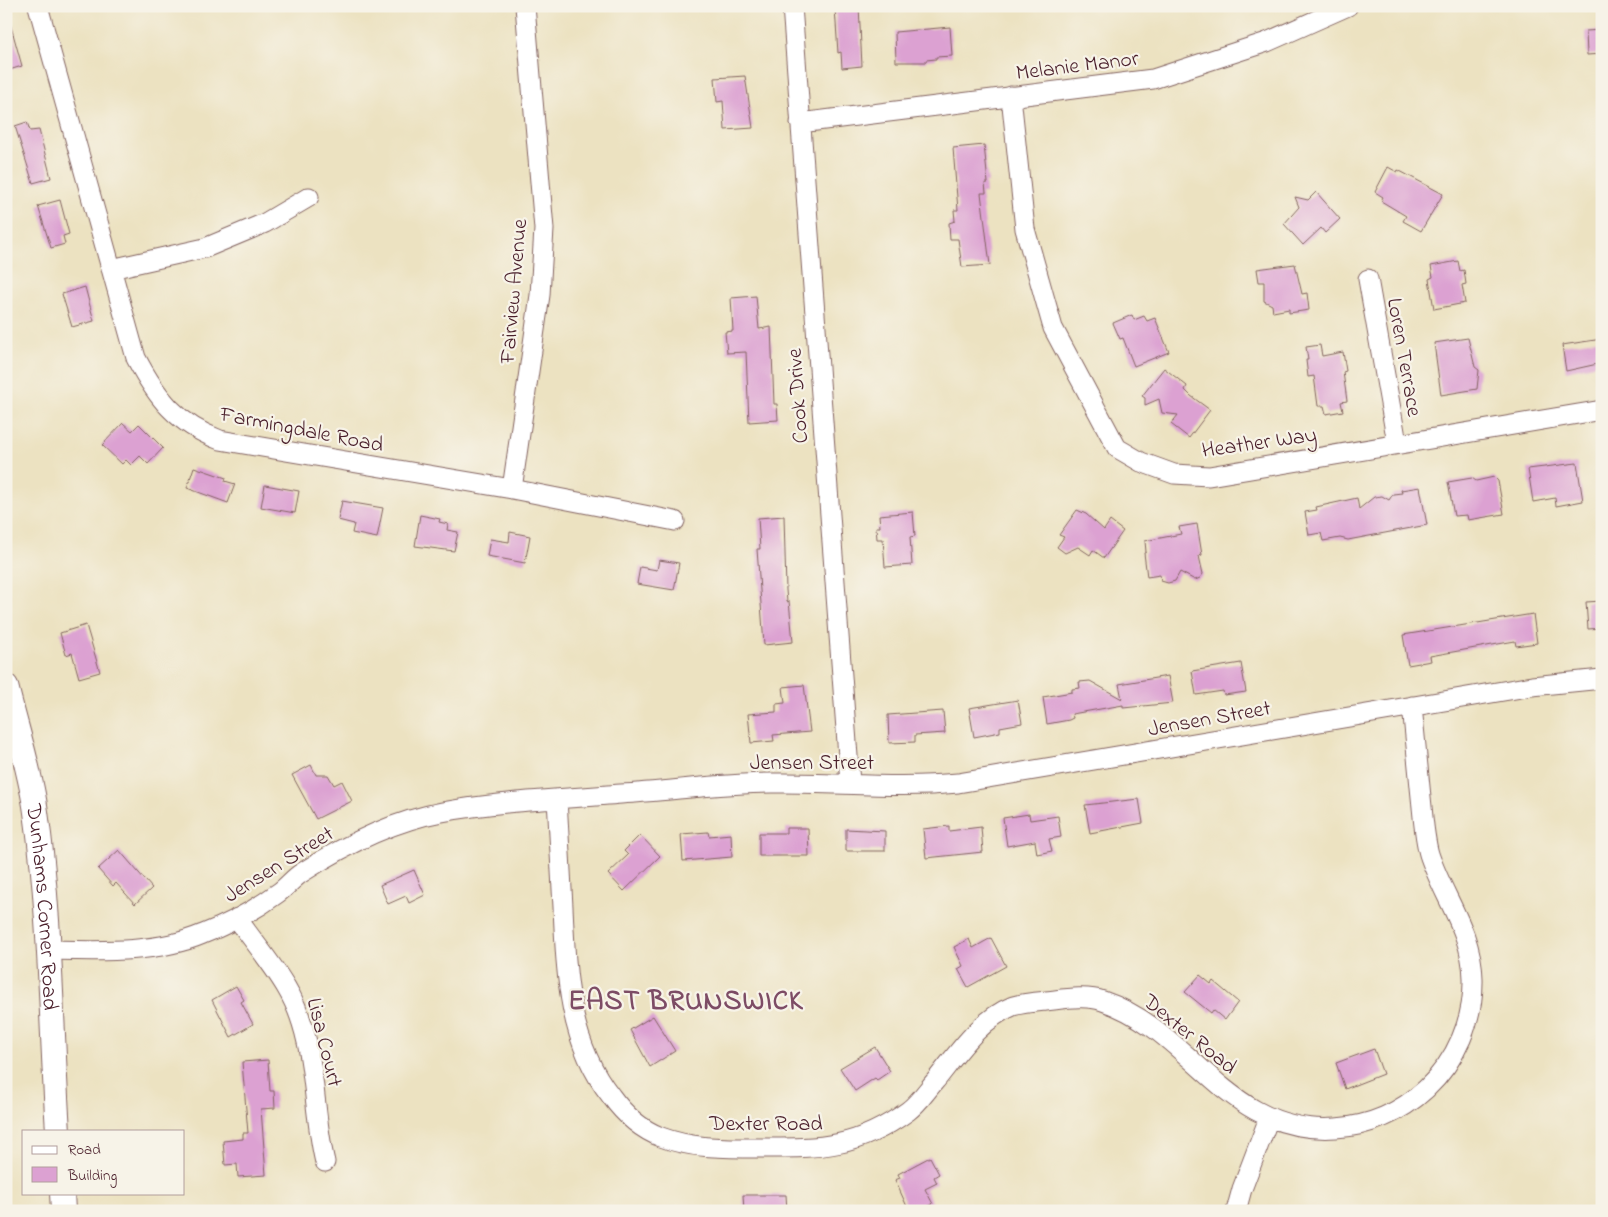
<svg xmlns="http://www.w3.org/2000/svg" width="1608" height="1217" font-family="'Indie Flower',sans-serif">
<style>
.building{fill:#dca1d2}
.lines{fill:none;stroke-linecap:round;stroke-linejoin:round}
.minor-casing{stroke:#836360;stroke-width:21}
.tertiary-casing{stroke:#836360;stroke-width:26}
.minor{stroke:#fff;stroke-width:19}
.tertiary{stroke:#fff;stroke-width:24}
.labels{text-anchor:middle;stroke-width:4.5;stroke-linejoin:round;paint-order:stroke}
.street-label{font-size:22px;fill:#4a1f2b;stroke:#f7f3e8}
.district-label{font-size:28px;font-weight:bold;letter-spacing:1px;fill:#7d4c65;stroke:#f7f3e8}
</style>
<rect width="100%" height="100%" fill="#f7f3e8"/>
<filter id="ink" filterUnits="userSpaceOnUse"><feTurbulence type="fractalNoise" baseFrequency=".02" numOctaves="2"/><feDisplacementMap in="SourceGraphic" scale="10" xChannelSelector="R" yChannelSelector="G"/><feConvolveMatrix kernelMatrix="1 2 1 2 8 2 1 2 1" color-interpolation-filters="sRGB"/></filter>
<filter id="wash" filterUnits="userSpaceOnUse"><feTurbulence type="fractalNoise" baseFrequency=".0096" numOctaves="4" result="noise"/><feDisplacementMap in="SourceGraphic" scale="20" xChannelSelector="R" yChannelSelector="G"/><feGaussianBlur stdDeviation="1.12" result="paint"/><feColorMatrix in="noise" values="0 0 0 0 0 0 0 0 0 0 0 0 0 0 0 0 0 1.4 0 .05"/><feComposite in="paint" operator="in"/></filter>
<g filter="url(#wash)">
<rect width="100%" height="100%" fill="#ece2c1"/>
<g id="blocks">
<path class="building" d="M859,6L862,66L842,68L841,52L838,53L835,8Z
M6,23H10L22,66L6,71Z
M950,27L952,56L936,57V59L926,60V62H896L895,32Z
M1602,30V54L1587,55L1586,31Z
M745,76L753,128L725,130L723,101L717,102L715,78Z
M27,122L30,131L39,130L51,178L33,183L15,126Z
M984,145L988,183H985L986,193H981L990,265L962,267L958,239H950L949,223L955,221L954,210H958L953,148Z
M1388,167L1397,172L1398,170L1443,194L1421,231L1403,221L1406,216L1381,201L1383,197L1375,192Z
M1316,192L1340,219L1325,233L1321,228L1303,245L1284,224L1299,207L1295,197L1308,200Z
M60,200L69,234L63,236L65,244L51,248L38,206Z
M1458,261L1460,271L1464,270L1466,284L1462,285L1465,303L1434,309L1429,279L1433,277L1431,266Z
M1295,264L1302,294L1307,293L1309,310L1289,313V309L1273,312L1272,305L1264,301V282H1259L1257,269Z
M85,287L94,321L72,327L62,294Z
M756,296L759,329L771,327L774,404H777L778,420L749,422L746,352L727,353L725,332L733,331L731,298Z
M1132,315L1134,320L1144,316L1147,321L1155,318L1169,352L1134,366L1123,338L1120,339L1113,323Z
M1468,338L1475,367L1479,370L1477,389L1441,395L1434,343Z
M1602,339V363L1566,371L1562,345Z
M1320,345L1322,356L1343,352L1346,371L1343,372L1347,401L1341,402L1343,411L1326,414L1324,406H1318L1314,376L1308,377L1306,360H1308L1306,347Z
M1164,368L1187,386L1185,390L1191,396L1210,410L1189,438L1171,424L1178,415L1162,413L1159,399L1145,405V398L1142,396Z
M123,423L132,431L139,424L163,448L148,464L140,456L131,465L126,460L122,464L102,445Z
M1577,463L1583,501L1556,506L1555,498L1533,502L1528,469Z
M194,467L226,478L225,481L235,484L228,503L187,488Z
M1494,477L1498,481L1504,514L1468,520L1467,515L1454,516L1448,482L1472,478L1476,481Z
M265,485L299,491L295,513L261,507Z
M1420,487L1427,525L1348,540L1340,538L1323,541L1321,533L1309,535L1305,512L1317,510L1316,507L1357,498L1359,509L1374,497L1382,496L1389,500L1393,494L1402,493L1401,490Z
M342,501L383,508L377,538L352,533L354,524L338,520Z
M1077,510L1086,514L1104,530L1110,521L1123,531L1104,558L1093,550L1090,555L1078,547L1065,553L1057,547L1064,537L1059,535Z
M913,512L915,536L910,537L912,565L885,567L883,539H877L876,527H880L879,515Z
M420,515L440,519L439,522L448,524L447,530L458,532L454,551L415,546Z
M784,516L786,590L787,602L789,601L793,642L764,645L757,549H760L758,518Z
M1197,524L1202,555L1199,556L1203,574L1200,578L1195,580L1180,572L1175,581L1168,583L1161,581L1160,575L1147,577L1144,553L1146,552L1145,541L1181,534L1179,527Z
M510,532L530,536L525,563L487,556L490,539L509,542Z
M659,560L679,563L674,590L637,584L640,567L657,570Z
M1602,601V628L1588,629L1586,602Z
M1533,614L1537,643L1516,646L1515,641L1430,656L1431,661L1408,665L1403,635Z
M86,625L100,672L79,678L72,653L66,655L60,633Z
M1241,663L1246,692L1224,695L1223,691L1196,695L1192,671Z
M1168,676L1173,703L1123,708V705L1072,714L1073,718L1069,720L1047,724L1043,697L1072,692V689L1080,688L1079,682L1090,681L1122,699L1119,684Z
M804,685L810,732L773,735L774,741L751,743L748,714L776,712V704L785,703L783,687Z
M1018,700L1022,723L1000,727V732L974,737L969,708Z
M943,711L945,733L915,735V742L889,743L888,715Z
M311,765L316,775H328L334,785L342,781L352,801L316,819L292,775Z
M1139,799L1143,823L1090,833L1085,805Z
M1029,814L1030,820L1058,816L1061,837L1049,839L1052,851L1037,854L1035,841L1007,846L1003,818Z
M949,826V831L981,827L983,852L926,858L923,829Z
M786,828H808L809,856H759V833H786Z
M846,829L885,831V851H846Z
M708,832L709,836L731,834L732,857L683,861L681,834Z
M640,835L660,856L624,891L608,874L628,855L624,851Z
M119,850L152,888L135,904L116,883L113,886L98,869Z
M414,870L425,895L409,903L406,896L388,904L380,885Z
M991,938L1006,966L968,987L958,969L963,966L954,947L969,939L973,948Z
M1200,975L1211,984L1213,981L1238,1002L1225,1020L1213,1010L1211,1013L1185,992Z
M236,986L244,1000L241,1002L253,1024L231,1037L212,1000Z
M653,1016L675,1051L650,1067L630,1030Z
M875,1047L890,1071L877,1080L875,1078L855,1091L840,1068Z
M1374,1049L1383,1074L1345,1089L1336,1063Z
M268,1060L270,1091H274L275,1108L261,1109L266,1175L238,1177L237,1164L225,1165L223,1141L243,1139V1133H248L242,1062Z
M930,1157L939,1174L934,1177L937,1183L925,1189L933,1204L927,1207L929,1211H909L895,1180L900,1178L898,1174Z
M743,1195H786L787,1211H744Z"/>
</g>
</g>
<g filter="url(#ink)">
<use href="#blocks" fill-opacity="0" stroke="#836360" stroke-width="1"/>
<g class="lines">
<g class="minor-casing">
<path id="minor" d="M38,6L136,358C157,398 177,424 220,440L512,489L675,521
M792,6L850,783
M1011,96L1025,229L1053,328L1117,448L1141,462L1174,474L1209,476L1602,410
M800,123L1153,79L1267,42L1348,6
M111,269L205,248L265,223L309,197
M1368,279L1397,443
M512,489L540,295L544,229L525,6
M557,799C559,835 561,871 563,907C566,973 568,1042 611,1096C624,1114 640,1129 661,1137C690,1148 721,1148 751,1148C815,1148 854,1151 908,1111C919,1103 927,1090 936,1080C957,1054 980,1019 1013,1006C1023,1003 1036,1002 1046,1001C1064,999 1086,995 1103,1001C1193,1031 1227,1136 1336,1128C1370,1126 1401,1112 1426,1089C1456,1061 1474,1020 1473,978C1472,931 1443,897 1429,854C1424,836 1423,815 1421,797C1418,767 1415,736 1412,706
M237,918C253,941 272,963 286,987C318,1040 311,1105 325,1162
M48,950C98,951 156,954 203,934C229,924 255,910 278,893C287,887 294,877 303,872C345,845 393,821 442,812C501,801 562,799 621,794C671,791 723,783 773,783C835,782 897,789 958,783L1532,686L1602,679
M1236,1211L1242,1189L1269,1118"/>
</g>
<g class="tertiary-casing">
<g id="tertiary">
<path id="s1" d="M6,686C16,728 30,769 36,812C51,917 51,1025 58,1131"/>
<path d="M62,1193L63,1211"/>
</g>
</g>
<use href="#minor" class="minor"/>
<use href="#tertiary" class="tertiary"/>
</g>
</g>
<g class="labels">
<g class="street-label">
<text transform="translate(1077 64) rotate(-7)" y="8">Melanie Manor</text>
<text transform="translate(512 291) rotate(-85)" y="8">Fairview Avenue</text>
<text transform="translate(1406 357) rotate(80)" y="8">Loren Terrace</text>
<text transform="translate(796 396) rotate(-94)" y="8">Cook Drive</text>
<text transform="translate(302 428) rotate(11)" y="8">Farmingdale Road</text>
<text transform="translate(1259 441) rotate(-8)" y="8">Heather Way</text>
<text transform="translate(1209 717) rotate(-10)" y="8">Jensen Street</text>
<text x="812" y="769">Jensen Street</text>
<text transform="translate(278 863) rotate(-32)" y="8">Jensen Street</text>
<text dy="8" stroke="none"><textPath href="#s1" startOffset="225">Dunhams Corner Road</textPath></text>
<text transform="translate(1191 1033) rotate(39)" y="8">Dexter Road</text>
<text transform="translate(326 1042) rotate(76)" y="8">Lisa Court</text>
<text x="766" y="1130">Dexter Road</text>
</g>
<g class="district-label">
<text x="686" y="1009">EAST BRUNSWICK</text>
</g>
</g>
<rect width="1608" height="1217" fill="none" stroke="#f7f3e8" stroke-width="25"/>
<rect x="22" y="1130" width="162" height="65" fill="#f7f3e8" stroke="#b29e9c"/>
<rect x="32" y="1146" width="25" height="8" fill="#ffffff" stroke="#b29e9c"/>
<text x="68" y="1154" font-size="15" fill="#4a1f2b">Road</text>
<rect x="32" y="1167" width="25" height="15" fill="#dca1d2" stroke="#b29e9c"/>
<text x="68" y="1180" font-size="15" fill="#4a1f2b">Building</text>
</svg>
